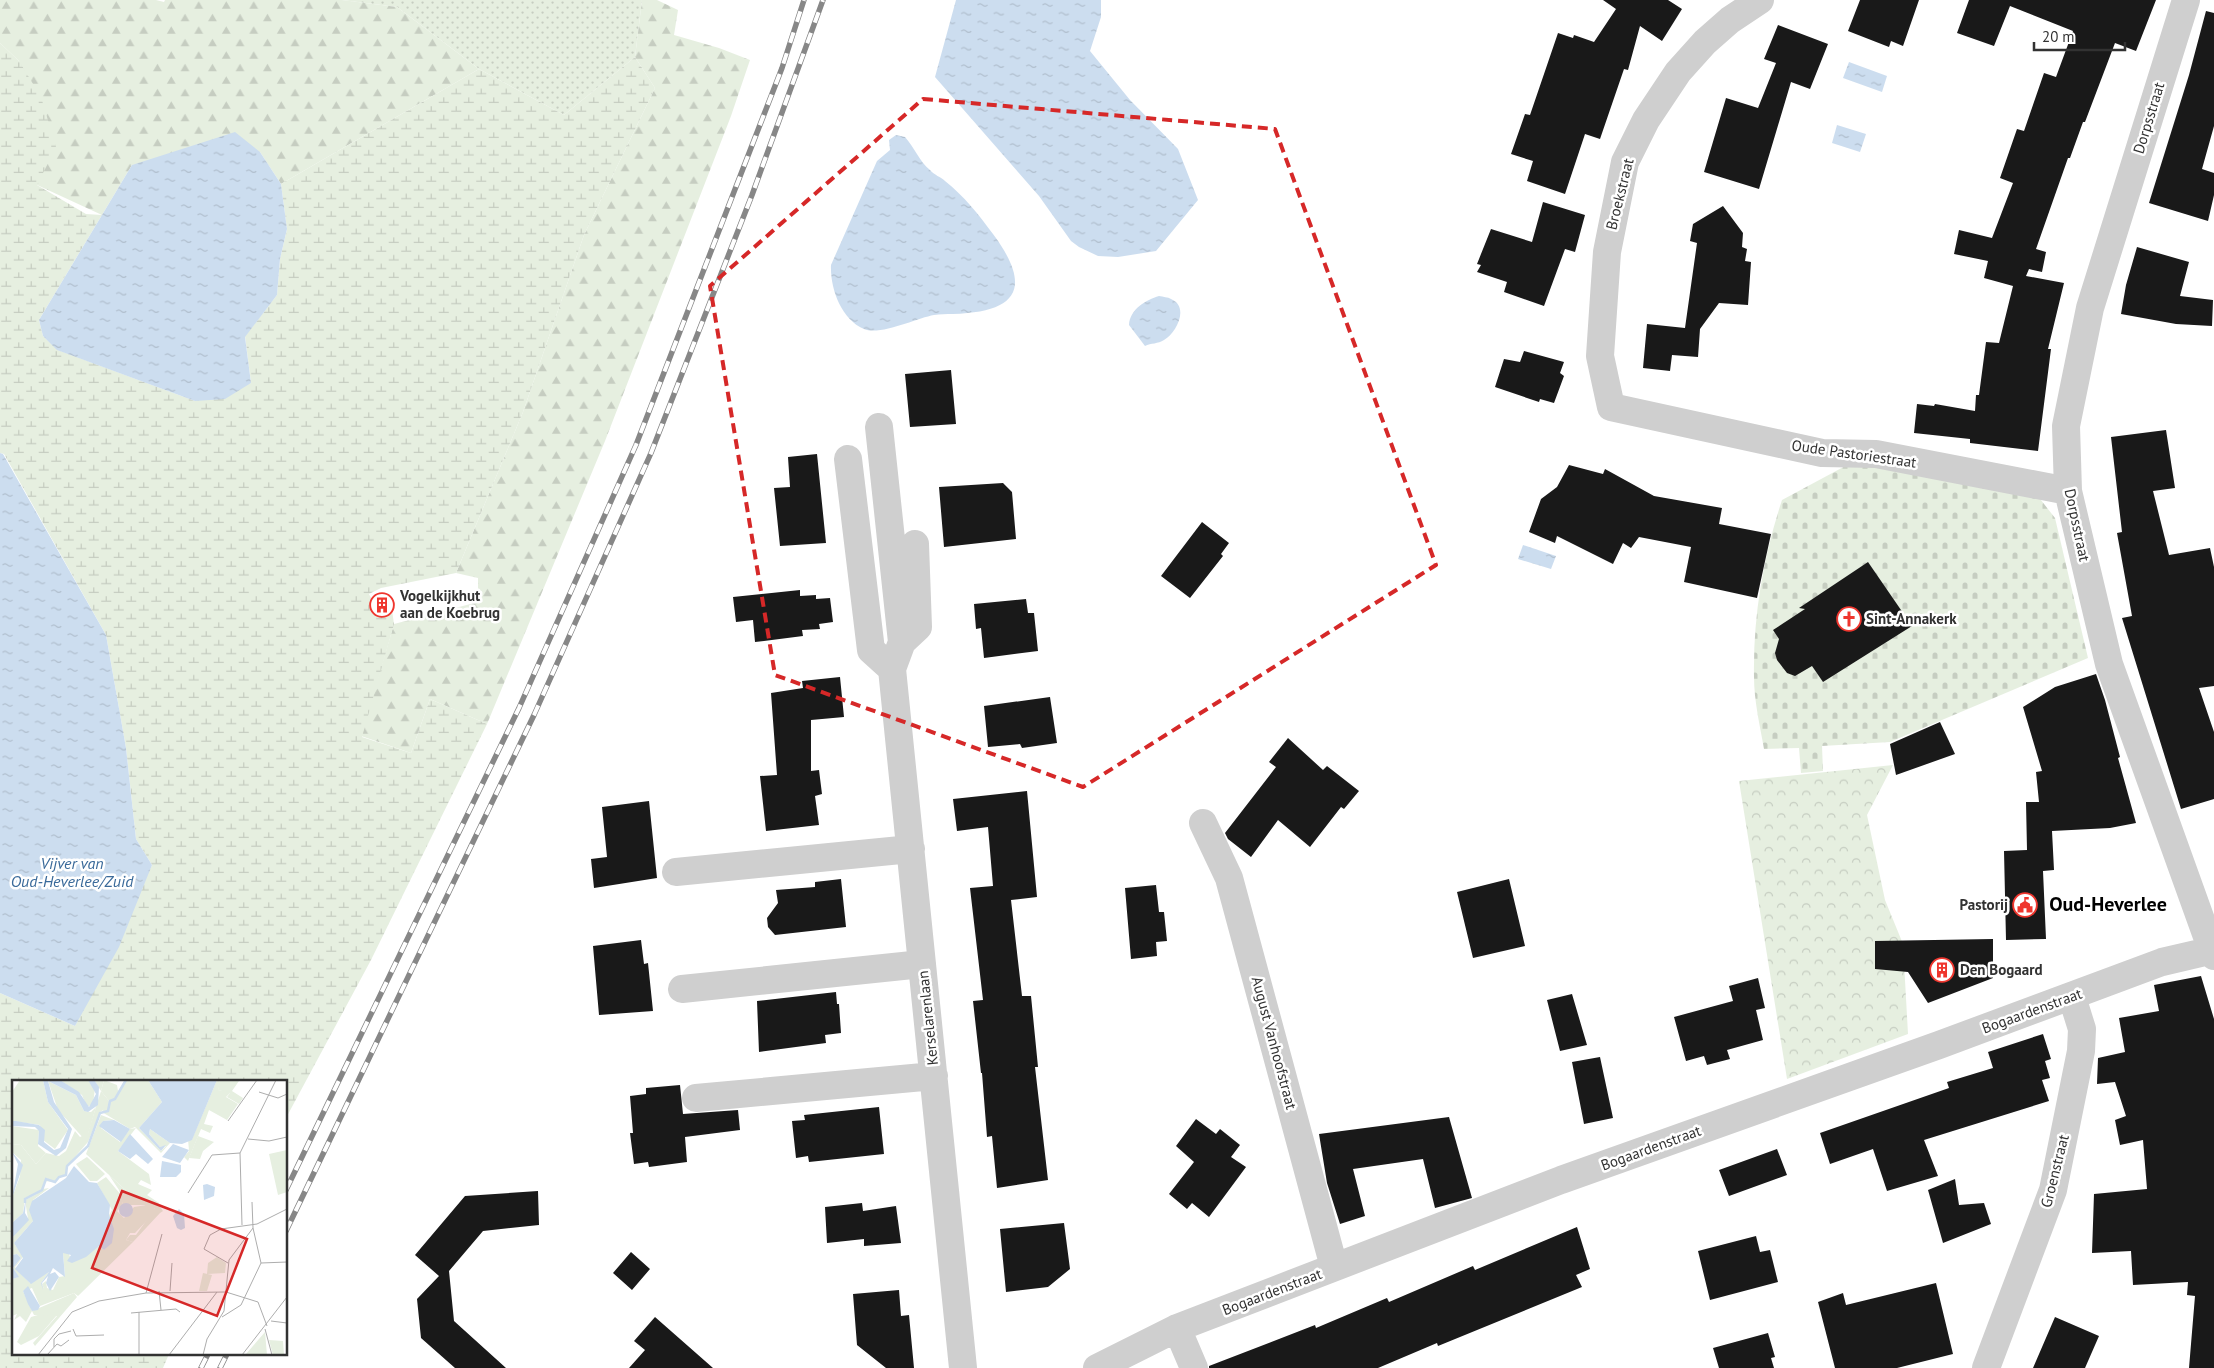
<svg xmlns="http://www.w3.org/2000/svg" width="2214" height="1368" font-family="'PT Sans',sans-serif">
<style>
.grass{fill:url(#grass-dots)}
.forest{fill:url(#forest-firs)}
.wetland{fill:url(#wetland-marsh)}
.cemetery{fill:url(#cemetery-stones)}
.park{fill:url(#park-crowns)}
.water{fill:url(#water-ripples)}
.building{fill:#191919}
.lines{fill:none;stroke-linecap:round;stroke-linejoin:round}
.minor{stroke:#cfcfcf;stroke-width:28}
.rail-casing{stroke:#878787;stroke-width:5.5}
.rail{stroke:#fff;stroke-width:4;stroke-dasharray:11;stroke-linecap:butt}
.marked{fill:none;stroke:#d62828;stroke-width:4;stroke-dasharray:10 6;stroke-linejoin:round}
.labels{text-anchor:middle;stroke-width:5;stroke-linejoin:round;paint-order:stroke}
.street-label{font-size:15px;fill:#323232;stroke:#fff}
.poi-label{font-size:15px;font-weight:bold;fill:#323232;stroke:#fff;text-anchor:start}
.water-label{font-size:16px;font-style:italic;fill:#3a6a9a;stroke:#fff}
.district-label{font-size:20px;font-weight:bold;fill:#000;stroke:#fff}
.inset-river{fill:none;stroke:#ccddef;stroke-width:2.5}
.inset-road{fill:none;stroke:#adadad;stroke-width:1}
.view{fill:#d62828;fill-opacity:0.15;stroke:#d62828;stroke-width:2.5}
.inset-edge{fill:none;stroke:#323232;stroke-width:2.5}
</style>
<defs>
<pattern id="grass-dots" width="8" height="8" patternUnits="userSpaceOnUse" patternTransform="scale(1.25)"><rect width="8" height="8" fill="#e6efe0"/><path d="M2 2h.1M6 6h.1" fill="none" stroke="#c6cdc1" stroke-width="1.8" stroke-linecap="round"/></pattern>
<pattern id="forest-firs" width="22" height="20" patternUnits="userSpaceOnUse" patternTransform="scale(1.25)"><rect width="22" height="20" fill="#e6efe0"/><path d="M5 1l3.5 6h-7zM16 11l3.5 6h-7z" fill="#c6cdc1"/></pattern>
<pattern id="wetland-marsh" width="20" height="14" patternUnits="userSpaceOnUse" patternTransform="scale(1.25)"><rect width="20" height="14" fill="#e6efe0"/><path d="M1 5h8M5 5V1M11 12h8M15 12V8" fill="none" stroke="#c6cdc1"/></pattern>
<pattern id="cemetery-stones" width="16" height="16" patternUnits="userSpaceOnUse" patternTransform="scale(1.25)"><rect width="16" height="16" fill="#e6efe0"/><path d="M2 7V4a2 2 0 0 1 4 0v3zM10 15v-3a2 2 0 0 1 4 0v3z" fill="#c6cdc1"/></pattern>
<pattern id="park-crowns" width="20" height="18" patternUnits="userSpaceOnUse" patternTransform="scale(1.25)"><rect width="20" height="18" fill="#e6efe0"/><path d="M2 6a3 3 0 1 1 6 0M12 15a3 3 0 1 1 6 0" fill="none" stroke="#c6cdc1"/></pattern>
<pattern id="water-ripples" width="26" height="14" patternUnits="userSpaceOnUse" patternTransform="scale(1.25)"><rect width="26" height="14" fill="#ccddef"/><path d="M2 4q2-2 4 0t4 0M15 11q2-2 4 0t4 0" fill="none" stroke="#b0becd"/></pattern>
</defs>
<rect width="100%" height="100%" fill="#fff"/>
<path class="grass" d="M342,0H642L635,57L564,115L479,69L397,7Z"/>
<path class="forest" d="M0,0H156L164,2L165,0H342L397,7L479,69L281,184L260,152L132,165L102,215L37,185L19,61L0,43Z
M642,0H657L678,10L674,35L719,48L750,60L731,116L605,441L487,724L430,699L411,753L361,736L394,624L478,602V578L456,573L523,412L584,235L655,88L635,57Z"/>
<path class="wetland" d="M0,43L19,61L41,97L56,147L37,185L86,214L102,215L39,320L43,336L58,350L195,401L251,383L245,336L277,295L280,259L287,229L281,184L479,69L564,115L635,57L655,88L584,235L523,412L456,573L381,588L369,594L380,616L392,610L394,624L362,737L411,753L430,699L487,724L371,960L286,1118V1082H14V1354H169L163,1368H0V993L75,1026L152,865L136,839L126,748L106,635L4,454L0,453Z"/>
<path class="cemetery" d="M1862,457L2037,495L2055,518L2088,658L1890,742L1822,746L1823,771L1801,773L1799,748L1764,749C1760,726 1754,701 1754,677C1753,616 1763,558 1782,500Z"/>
<path class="park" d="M1893,765L1867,815L1885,900L1903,944L1908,1034L1787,1079L1739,781Z"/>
<path class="water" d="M956,0H1101V17L1090,51L1130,100L1178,149L1198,200L1156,251L1118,257L1098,256L1079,247L1071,241L1039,196L935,77Z
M1849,62L1887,76L1882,92L1843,78Z
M1837,125L1866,134L1860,152L1832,143Z
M235,132L260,152L281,184L287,229L280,259L277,295L245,337L251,383L225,399L195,401L57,350L43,336L39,320L132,165Z
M896,135L905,137C914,147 920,162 930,170C934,175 941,177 945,181C964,196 979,215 993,234C1033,288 1018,312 953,314C946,314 940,314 934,315C917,318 880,336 864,329C841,319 830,288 831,265L877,161L890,150L889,140Z
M1159,296C1163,297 1168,297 1171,299C1190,307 1176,333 1164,340C1158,344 1151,343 1145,346L1129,325C1130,309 1146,300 1159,296Z
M0,453L3,454L106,635L126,748L136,839L152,865L119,947L75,1026L0,993Z
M1523,545L1556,556L1551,569L1518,559Z"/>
<path class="building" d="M1603,0H1668L1682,9L1662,41L1640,26L1628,70L1624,69L1600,139L1585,134L1565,194L1527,181L1533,161L1511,154L1525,114L1530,115L1558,33L1573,38L1574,35L1594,42L1616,9Z
M1860,0H1919L1903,46L1891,41L1889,47L1848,31Z
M1969,0H2156L2136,51L2115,43L2085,122H2083L2070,158H2068L2036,249L2046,252L2042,272L2029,269L2026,276L2064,283L2048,349H2051L2038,451L1970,443V439L1914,433L1917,404L1934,406L1935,404L1975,411L1976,395H1979L1986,342L1999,343L2013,286L1984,278L1988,261L1954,254L1959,230L1992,238L2013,183L2000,178L2017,129L2024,131L2044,73L2056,77L2073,31L2010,6L1994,46L1957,33Z
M2206,11L2214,13V126L2202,169L2214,173V195L2208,221L2149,203L2189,75Z
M1778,25L1828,44L1810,89L1791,82L1759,189L1704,172L1726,98L1758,108L1776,63L1764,59Z
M1543,202L1585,215L1575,252L1565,249L1544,306L1504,292L1507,282L1477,272L1481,265L1477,264L1491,229L1532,242Z
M1723,206L1743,233L1742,247L1747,249L1745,261L1751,262L1748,305L1719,303L1700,329L1698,357L1672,355L1670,371L1643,368L1647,324L1685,328L1697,243L1690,241L1693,224Z
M2137,247L2189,262L2180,296L2213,300L2212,326L2176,324L2121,314L2126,285Z
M1524,351L1564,362L1560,373L1564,376L1554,403L1540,399L1539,402L1495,387L1504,359L1520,362Z
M951,370L956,424L910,427L905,374Z
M2166,430L2175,488L2153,491L2169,555L2210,548L2214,567V686L2199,688L2214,732V799L2181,809L2122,618L2132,616L2117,533L2122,532L2111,437Z
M817,454L826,543L780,546L774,488L790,487L788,457Z
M1569,465L1603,474L1605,469L1654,496L1722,508L1719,524L1771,534L1757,598L1684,582L1691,547L1639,537L1631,548L1623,543L1613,564L1557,536L1555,543L1529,532L1541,499L1557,487Z
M1003,483L1012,492L1016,539L944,547L939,487Z
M1202,522L1229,543L1221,554L1223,556L1190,598L1161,576Z
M1868,562L1912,626L1823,682L1812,666L1795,676L1787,673L1777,660L1775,653L1779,639L1773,630L1805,609L1799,608Z
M800,590V596L816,595V599L830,598L833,622L819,624L820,629L802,630L803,636L755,642L753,620L736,622L733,597Z
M1026,599L1028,613H1034L1038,651L984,658L981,628L976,629L974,604Z
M2096,674L2105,700L2120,757L2118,758L2136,823L2110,828L2052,831L2054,870L2043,871L2046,939L2006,940L2004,851L2027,850L2026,802H2039L2036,772L2042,771L2023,707L2055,687Z
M840,677L844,717L811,720V771L819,770L822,794L815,796L819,825L766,831L760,776L777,775L771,693L803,688L802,681Z
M1050,697L1057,743L1022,748L1020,744L988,747L984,706Z
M1940,722L1955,754L1896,775L1890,744Z
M1288,738L1323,770L1327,766L1359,791L1344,809L1341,807L1310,847L1278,820L1251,857L1228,839L1225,833L1276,767L1269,762Z
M1027,791L1037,897L1011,900L1022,996H1031L1038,1067H1035L1048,1180L997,1188L992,1136L987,1137L982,1073H981L973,1001L983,1000L970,888L993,886L988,827L957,831L953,799Z
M649,801L657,878L594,888L591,859L607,857L602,807Z
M841,879L846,927L775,935L768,927L767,918L778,903L776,890L815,887V882Z
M1509,879L1525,946L1473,958L1457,892Z
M1156,885L1159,912H1164L1167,941L1156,942L1157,956L1131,959L1125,888Z
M1993,939V978L1928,1003L1908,972L1875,969V941Z
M641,940L644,964L648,963L653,1011L599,1015L593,946Z
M2201,976L2214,1019V1368H2189L2195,1296L2187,1295L2188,1282L2133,1285L2131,1251L2092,1253L2094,1194L2147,1189L2143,1140L2120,1145L2115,1120L2126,1116L2115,1082L2097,1084L2098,1058L2125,1052L2119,1018L2159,1011L2154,985Z
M1758,978L1765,1008L1756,1010L1763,1040L1727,1050L1730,1059L1707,1065L1704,1056L1686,1061L1674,1017L1733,1001L1729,986Z
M836,992L837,1004H839L841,1033L825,1035L826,1043L759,1052L757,1001Z
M1572,994L1587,1045L1560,1051L1547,1000Z
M2043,1034L2051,1059L2045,1061L2050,1078L2042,1080L2049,1101L1924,1140L1938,1176L1887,1191L1873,1149L1830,1164L1820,1133L1949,1088L1947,1082L1993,1068L1988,1052Z
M1600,1057L1613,1118L1584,1124L1572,1062Z
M680,1085L683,1114L738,1110L740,1130L685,1137L687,1162L649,1167L648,1162L634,1164L630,1133H633L630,1096L646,1094V1088Z
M879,1107L884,1154L809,1162L808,1156L796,1158L792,1121L805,1120L804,1115Z
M1449,1117L1472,1198L1435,1208L1423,1159L1353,1169L1365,1216L1340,1224L1327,1183L1319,1134Z
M1196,1119L1216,1134L1220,1129L1240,1145L1231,1157L1246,1167L1209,1217L1192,1203L1187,1209L1169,1194L1194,1162L1176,1146Z
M1777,1149L1787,1175L1729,1196L1719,1170Z
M1955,1179L1959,1205L1984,1203L1991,1224L1943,1243L1928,1190Z
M538,1191L539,1225L483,1231L449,1271L454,1321L506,1368H455L421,1338L417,1299L439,1276L415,1255L465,1196Z
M862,1203L863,1211L896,1206L901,1243L864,1246V1239L827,1243L825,1207Z
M1064,1223L1070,1269L1048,1287L1006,1292L1000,1229Z
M1577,1227L1590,1269L1576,1275L1582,1287L1438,1346L1437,1343L1378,1368H1209V1366L1315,1325L1316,1328L1387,1298L1389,1302L1473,1266L1475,1270Z
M1756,1236L1760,1252L1770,1250L1778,1282L1710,1300L1698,1251Z
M631,1252L650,1269L632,1290L613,1273Z
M1936,1283L1953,1354L1897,1368H1835L1818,1302L1843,1293L1846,1305Z
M899,1290L901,1316L909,1315L914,1368H886L857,1345L853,1294Z
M655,1317L713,1368H629L645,1350L634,1341Z
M2055,1317L2099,1336L2085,1368H2033Z
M1768,1333L1775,1357L1771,1358L1774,1368H1719L1713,1348Z"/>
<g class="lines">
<path class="minor" d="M1760,0L1730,20L1705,42L1678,72L1646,120L1625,162L1607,252L1600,356L1611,407L1822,453L1876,454L2068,491
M2186,0L2090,308L2066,426L2068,491L2109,664L2214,956
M879,427L902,642L892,669L963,1368
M848,459L871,650L892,669
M902,642L918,627L915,544
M1203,823L1229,878L1334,1267
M676,872L911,849
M682,989L922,964
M696,1098L934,1076
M1177,1328L1194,1368
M1097,1368L1177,1328L1561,1180L1939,1045L2162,962L2214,950
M1986,1368L2053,1190L2081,1051L2082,1029L2072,997"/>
<g class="rail-casing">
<path id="rail" d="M286,1190L519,708L636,445L782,68L804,0
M286,1231L534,715L651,453L752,195L823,0
M201,1368L208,1354
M220,1368L227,1354"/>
</g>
<use href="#rail" class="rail"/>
</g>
<path class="marked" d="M923,99L1275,129L1436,565L1083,787L775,675L710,286Z"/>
<defs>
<g id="building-ring" transform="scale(1.25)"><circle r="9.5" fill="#fff" stroke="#ef362e" stroke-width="1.5"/><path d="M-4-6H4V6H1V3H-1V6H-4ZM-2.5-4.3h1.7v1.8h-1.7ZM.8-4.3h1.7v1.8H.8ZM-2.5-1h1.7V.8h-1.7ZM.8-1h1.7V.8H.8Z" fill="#ef362e"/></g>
<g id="church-ring" transform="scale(1.25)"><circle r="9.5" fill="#fff" stroke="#ef362e" stroke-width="1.5"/><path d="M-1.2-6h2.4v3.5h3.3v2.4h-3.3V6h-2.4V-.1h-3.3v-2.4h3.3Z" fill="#ef362e"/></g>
<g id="civic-ring" transform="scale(1.25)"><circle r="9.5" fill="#fff" stroke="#ef362e" stroke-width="1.5"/><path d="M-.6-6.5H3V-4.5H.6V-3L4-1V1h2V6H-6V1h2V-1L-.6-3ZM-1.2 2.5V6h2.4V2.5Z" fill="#ef362e"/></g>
</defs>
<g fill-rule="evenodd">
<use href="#building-ring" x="382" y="605"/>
<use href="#church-ring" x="1849" y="619"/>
<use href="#civic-ring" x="2025" y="905"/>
<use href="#building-ring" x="1942" y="970"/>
</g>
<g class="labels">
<g class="street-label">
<text transform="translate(2149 118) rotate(-73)" y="5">Dorpsstraat</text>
<text transform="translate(1620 194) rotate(-76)" y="5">Broekstraat</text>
<text transform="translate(1854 454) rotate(8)" y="5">Oude Pastoriestraat</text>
<text transform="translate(2077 525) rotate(78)" y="5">Dorpsstraat</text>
<text transform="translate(2032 1011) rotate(-20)" y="5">Bogaardenstraat</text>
<text transform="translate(928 1018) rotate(-96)" y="5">Kerselarenlaan</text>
<text transform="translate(1274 1043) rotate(75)" y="5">August Vanhoofstraat</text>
<text transform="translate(1651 1148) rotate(-20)" y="5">Bogaardenstraat</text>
<text transform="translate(2055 1171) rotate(-76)" y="5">Groenstraat</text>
<text transform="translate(1272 1292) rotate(-21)" y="5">Bogaardenstraat</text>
</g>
<g class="poi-label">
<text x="400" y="601">Vogelkijkhut<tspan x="400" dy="17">aan de Koebrug</tspan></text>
<text x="1866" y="624">Sint-Annakerk</text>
<text x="2008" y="910" text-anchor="end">Pastorij</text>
<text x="1960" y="975">Den Bogaard</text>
</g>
<g class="water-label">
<text x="72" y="869">Vijver van<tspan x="72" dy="18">Oud-Heverlee/Zuid</tspan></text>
</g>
<g class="district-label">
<text x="2108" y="911">Oud-Heverlee</text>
</g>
</g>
<g transform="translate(12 1080)">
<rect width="275" height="275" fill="#fff"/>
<path d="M8,0H31L36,22L56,50L43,69L31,60L28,45L0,41V12ZM48,0H76L83,8L81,24L75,27L70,15ZM82,0H92L89,11L97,21L95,28L88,32L76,62L55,86L53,95L41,101L34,98L27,112L13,118L11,133L0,143V118L8,96L9,80L0,72V64L9,65L24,84L34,73L47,76L54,71L63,51L68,57L76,53L78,46L89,11ZM208,0L227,1L220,11L231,18L227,24L215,17L218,13L206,10ZM89,35L102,40L91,41L89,48L108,62L118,49L124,48L106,71L137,94L139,105L129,100L126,104L140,110L135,115L147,123L144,128L139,130L118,114L74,74ZM186,56L202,62L191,71L188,79L177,78ZM29,234L45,235L27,256L9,265L5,262L19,237ZM253,252L255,275H235L234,274ZM257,260L271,261L272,275H261Z" fill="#e6efe0"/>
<path d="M205,0L209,2L206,10L219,12L214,17L226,24L215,40L197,30L192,44L201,46L198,53L189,49L176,81L172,77L177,71L176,59H180ZM0,46L27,50L26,66L34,73L24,84L9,65L0,64ZM275,70V112L266,115L257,74ZM97,95L118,114L132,120L135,125H111L107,110ZM146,124L151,131L148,133L121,162L114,160L118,155H124ZM62,213L65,217L23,266L21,263L45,236L22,235L20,231Z" fill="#e6efe0"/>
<path d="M92,0L105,5L106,11L113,0H136L150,22L127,48L149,71L154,66L148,67L137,54L138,49L158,63L149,73L123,47L118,49L90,32L97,21L89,11ZM36,1L64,15L72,31L79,32L84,27L74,61L46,30ZM75,77L93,94L85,101H78L64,84ZM55,86L54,95L47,97L43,102L32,101L31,109L37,108L21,120V141L2,163L11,177L3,187L5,190L18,203L37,192L29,203L32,209L30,204L34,201L35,208L41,210L47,197L53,196L51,173L56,172L59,179L87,166L92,170L99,163L97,135L100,130L85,103L94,97L109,115L111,125L105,131L112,138L122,127L135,125L145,130L123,153H118L114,160L121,162L66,216L62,213L28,226L20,208L11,211L20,231L14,242L8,236L2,240L5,234L0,236V199L6,197L1,188L9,178L5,174L0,175V158L16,139L13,120L25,114L21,113L27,112L32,100L34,98L41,101L47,96L53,95Z" fill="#e6efe0"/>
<path d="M205,177L214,183L213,193L195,194L196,183Z" fill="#e6efe0"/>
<path d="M191,193L200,195L195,211H187Z" fill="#e6efe0"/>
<path d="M31,0H48L67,12L77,27L84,14L76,0H82L87,7L86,25L76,32L72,31L64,15L36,1L42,22L60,49L54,68L44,76L26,64L27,51L23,47L0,46V41H4L27,45L33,50L32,62L42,70L48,68L56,49L36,22ZM136,0H205L180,60L170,64L158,63L138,49L137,54L148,67L154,65L149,71L127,48L150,22ZM102,40L118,49L109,62L87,46L91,41ZM118,54L141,79L136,84L124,74L118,79L106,71ZM161,64L177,70L168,83L150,77ZM0,72L11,85L0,118L6,84ZM150,81L169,85V92L164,97H148ZM62,86L77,102L85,103L98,125L97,135L102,149L100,163L92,170L87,166L74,177L60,183L55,181L59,175L51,173L53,197L41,188L38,194L43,192L47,197L38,211L34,203L36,196L30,203L31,210L29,203L37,192L19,204L3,189L11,178L2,163L21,141L17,130L20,121L54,98ZM195,104L203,107L202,116L192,120L191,105ZM14,118L13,133L17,140L0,158V143L11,133ZM107 130a7 7 0 1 1 14 0a7 7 0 1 1-14 0ZM167,129L172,134L173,148L169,150L165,148L161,136ZM5,174L9,178L1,188L7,197L0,199V175ZM16,206L28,226L26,230L20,231L16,224L11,211Z" fill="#ccddef"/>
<path class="inset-river" d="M13,123V119L30,110L34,99L43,102L47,97L54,95L55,86L76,66L88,33L96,31L98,21L103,19L114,0"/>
<path class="inset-road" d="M247,12L266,18L275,14M216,41L245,0M236,59L257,61L275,57M176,113L200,75L228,73M230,145L228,73L264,0M216,183L192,169L198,155L209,149L245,144L275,129M249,183L275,182M147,211L149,230M158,211L160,183M134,213L150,154M127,232V275M119,233L164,229L168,232M210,237L229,225L249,183L241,148M259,241L275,243M61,249L64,256L92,255M253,249L260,275M42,267V259L47,254L59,251M26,275L60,232L87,221L134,213L214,212L246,222L255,246M35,275L45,264L49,266L57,260M157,275L205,212M191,275L195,259L212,231L217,180L241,148L240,122M230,275L275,217"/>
<path class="view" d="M110,111L235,159L205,236L80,188Z"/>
<rect width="275" height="275" class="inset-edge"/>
</g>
<path d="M2034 42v8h91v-8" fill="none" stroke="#323232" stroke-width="2.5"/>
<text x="2042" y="42" font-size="15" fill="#323232" stroke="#ffffff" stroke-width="4" paint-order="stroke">20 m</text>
</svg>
